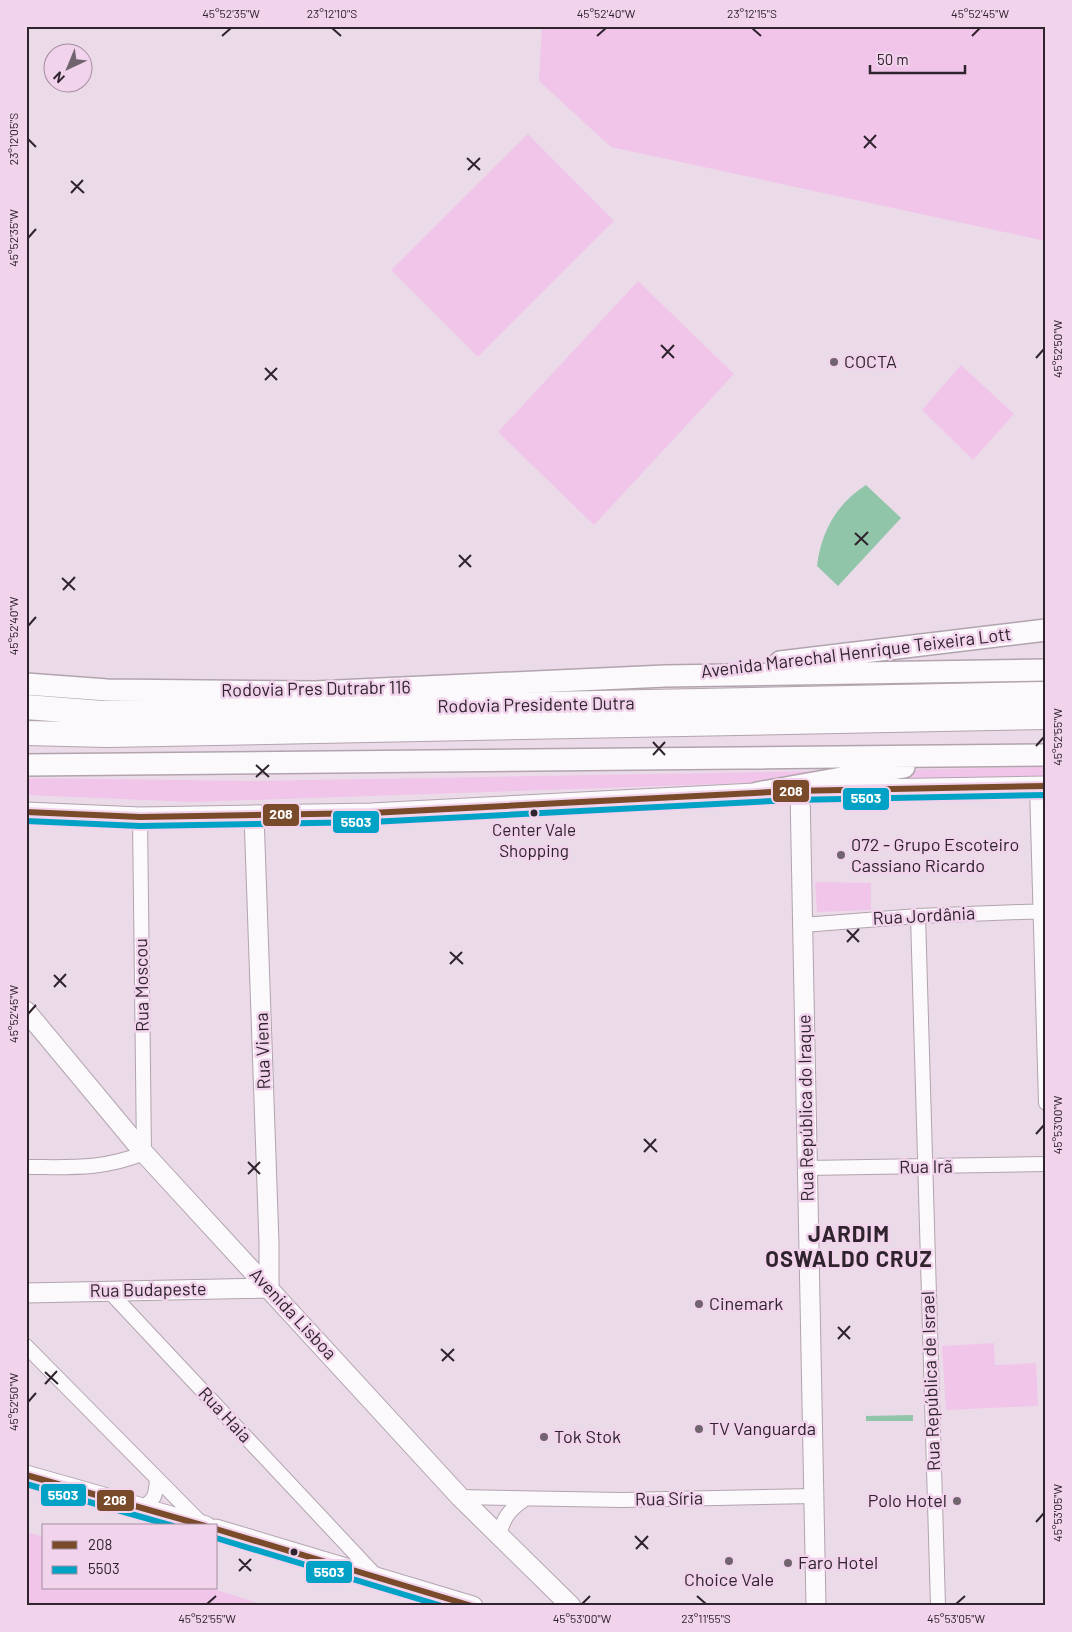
<svg xmlns="http://www.w3.org/2000/svg" width="1072" height="1632" font-family="Barlow,sans-serif">
<style>
.green{fill:#f1c5ea}
.water{fill:#91c5aa}
.lines{fill:none;stroke-linecap:round;stroke-linejoin:round}
.street-casing{stroke:#b1a4ae;stroke-width:16}
.secondary-casing{stroke:#b1a4ae;stroke-width:21}
.primary-casing{stroke:#b1a4ae;stroke-width:24}
.highway-casing{stroke:#b1a4ae;stroke-width:26}
.street{stroke:#fcf9fc;stroke-width:14}
.secondary{stroke:#fcf9fc;stroke-width:19}
.primary{stroke:#fcf9fc;stroke-width:21}
.highway{stroke:#fcf9fc;stroke-width:24}
.bus-1-casing{stroke:#f2d3ec;stroke-width:10}
.bus-2-casing{stroke:#f2d3ec;stroke-width:10}
.bus-1{stroke:#7a4b2a;stroke-width:6}
.bus-2{stroke:#02a2c6;stroke-width:6}
.ticks{fill:none;stroke:#2f242d;stroke-width:2}
.poi-dot{fill:#71646e;stroke:#f2d3ec;stroke-width:2}
.bus-dot{fill:#2f242d;stroke:#f2d3ec;stroke-width:2}
.labels{text-anchor:middle;stroke-width:5;stroke-linejoin:round;paint-order:stroke}
.bus-label{font-size:17px;fill:#2f242d;stroke:#f2d3ec}
.poi-label{font-size:18px;fill:#2f242d;stroke:#f2d3ec;text-anchor:start}
.street-label{font-size:18px;fill:#2f242d;stroke:#f2d3ec}
.district-label{font-size:22px;font-weight:bold;letter-spacing:1px;fill:#2f242d;stroke:#f2d3ec}
.line-badge{stroke:#f2d3ec;stroke-width:2}
.badge-label{font-size:14px;text-anchor:middle;font-weight:bold;fill:#fff}
.neatline{fill:none;stroke:#2f242d;stroke-width:2}
.ticks-label{font-size:12px;text-anchor:middle;fill:#2f242d}
</style>
<rect width="100%" height="100%" fill="#ebdae8"/>
<path class="green" d="M542,26H1046V241L611,147L539,81Z
M528,134L614,221L478,357L391,270Z
M638,281L734,374L594,525L498,432Z
M961,365L1014,414L973,460L922,410Z
M1046,767V777L838,780L192,802L26,795V778L254,781Z
M815,882L871,883V910L817,912Z
M994,1343L995,1365L1036,1363L1038,1406L946,1410L942,1346Z
M26,1532L44,1537V1588H210L267,1606H26Z"/>
<path class="water" d="M866,485L901,518L838,586L817,566C821,532 837,503 866,485Z
M913,1415V1421H866V1416Z"/>
<g class="lines">
<g class="street-casing">
<path id="street" d="M1037,786L1046,1103
M918,916L938,1606
M803,925L918,916L1046,911
M26,1167C70,1167 102,1170 144,1153L140,817
M807,1168L1046,1164
M108,1290L376,1576
M26,1346L202,1524
M460,1497L622,1500L813,1496
M140,1508C155,1501 156,1495 157,1479
M499,1535C504,1517 509,1510 525,1499"/>
</g>
<g class="secondary-casing">
<path id="secondary" d="M812,790L1046,786
M800,791L816,1606
M26,812L140,817L371,813L772,792
M254,815L269,1243V1288
M26,1011L144,1153L460,1497L571,1606
M26,1293L269,1288
M26,1475L206,1526
M216,1529L473,1606"/>
</g>
<g class="primary-casing">
<path id="primary" d="M780,662L1046,630
M26,684L107,690L315,692L665,676L1046,670
M26,765L1046,755
M757,793L904,767"/>
</g>
<g class="highway-casing">
<path id="highway" d="M26,707L102,713L1046,694
M26,733L107,735L1046,717"/>
</g>
<use href="#street" class="street"/>
<use href="#secondary" class="secondary"/>
<use href="#primary" class="primary"/>
<use href="#highway" class="highway"/>
<g class="bus-1-casing">
<path id="bus-1" d="M26,812L140,817L371,813L792,791L1046,786
M26,1475L205,1526
M216,1529L472,1606"/>
</g>
<g class="bus-2-casing">
<path id="bus-2" d="M26,821L140,826L371,822L792,800L1046,795
M26,1484L173,1526
M216,1538L442,1606"/>
</g>
<use href="#bus-1" class="bus-1"/>
<use href="#bus-2" class="bus-2"/>
</g>
<path class="ticks" d="M332,28L341,36M752,28L761,36M222,36L231,28M597,36L606,28M972,36L980,28M864,136L876,148M28,139L36,147M864,148L876,135M467,158L480,170M468,170L480,158M71,181L84,193M71,193L83,180M28,238L36,229M661,345L674,358M662,358L674,345M1036,358L1044,349M265,368L277,380M265,380L277,368M855,533L868,545M855,545L868,532M459,555L471,567M459,567L471,555M62,578L75,590M63,590L75,577M28,626L36,617M653,742L665,755M1036,746L1044,737M653,755L665,742M256,765L269,777M256,777L269,765M847,930L859,942M847,942L859,929M450,952L463,964M450,964L462,952M54,975L66,987M54,987L66,974M28,1014L36,1005M1036,1134L1044,1125M644,1139L657,1152M644,1152L656,1139M248,1162L260,1174M248,1174L260,1162M838,1327L850,1339M838,1339L850,1326M441,1349L454,1361M442,1361L454,1349M45,1372L58,1384M45,1384L57,1371M28,1402L36,1393M1036,1522L1044,1513M635,1536L648,1549M636,1549L648,1536M239,1559L251,1571M239,1571L251,1559M697,1596L706,1604M207,1604L216,1596M582,1604L590,1596M956,1604L965,1596"/>
<g class="poi-dot">
<circle cx="834" cy="362" r="5"/>
<circle cx="841" cy="855" r="5"/>
<circle cx="699" cy="1304" r="5"/>
<circle cx="699" cy="1429" r="5"/>
<circle cx="544" cy="1437" r="5"/>
<circle cx="957" cy="1501" r="5"/>
<circle cx="729" cy="1561" r="5"/>
<circle cx="788" cy="1563" r="5"/>
</g>
<g class="bus-dot">
<circle cx="534" cy="813" r="4.5"/>
<circle cx="294" cy="1552" r="4.5"/>
</g>
<g class="labels">
<g class="bus-label">
<text x="534" y="836">Center Vale<tspan x="534" dy="21">Shopping</tspan></text>
</g>
<g class="poi-label">
<text x="844" y="368">COCTA</text>
<text x="851" y="851">072 - Grupo Escoteiro<tspan x="851" dy="21">Cassiano Ricardo</tspan></text>
<text x="709" y="1310">Cinemark</text>
<text x="709" y="1435">TV Vanguarda</text>
<text x="554" y="1443">Tok Stok</text>
<text x="947" y="1507" text-anchor="end">Polo Hotel</text>
<text x="798" y="1569">Faro Hotel</text>
<text x="729" y="1586" text-anchor="middle">Choice Vale</text>
</g>
<g class="street-label">
<text transform="translate(856 653) rotate(-7)" y="6">Avenida Marechal Henrique Teixeira Lott</text>
<text transform="translate(316 689) rotate(-1)" y="6">Rodovia Pres Dutrabr 116</text>
<text transform="translate(536 705) rotate(-1)" y="6">Rodovia Presidente Dutra</text>
<text transform="translate(924 916) rotate(-3)" y="6">Rua Jordânia</text>
<text transform="translate(142 985) rotate(-91)" y="6">Rua Moscou</text>
<text transform="translate(263 1051) rotate(-92)" y="6">Rua Viena</text>
<text transform="translate(806 1108) rotate(-91)" y="6">Rua República do Iraque</text>
<text transform="translate(926 1167) rotate(-1)" y="6">Rua Irã</text>
<text transform="translate(148 1290) rotate(-1)" y="6">Rua Budapeste</text>
<text transform="translate(293 1314) rotate(47)" y="6">Avenida Lisboa</text>
<text transform="translate(931 1381) rotate(-92)" y="6">Rua República de Israel</text>
<text transform="translate(225 1415) rotate(47)" y="6">Rua Haia</text>
<text transform="translate(669 1499) rotate(-1)" y="6">Rua Síria</text>
</g>
<g class="district-label">
<text x="849" y="1242">JARDIM<tspan x="849" dy="25">OSWALDO CRUZ</tspan></text>
</g>
</g>
<g class="line-badge">
<rect x="772" y="779" width="38" height="24" rx="5" fill="#7a4b2a"/>
<rect x="842" y="787" width="48" height="24" rx="5" fill="#02a2c6"/>
<rect x="262" y="803" width="38" height="24" rx="5" fill="#7a4b2a"/>
<rect x="332" y="810" width="48" height="24" rx="5" fill="#02a2c6"/>
<rect x="40" y="1483" width="47" height="24" rx="5" fill="#02a2c6"/>
<rect x="96" y="1489" width="39" height="23" rx="5" fill="#7a4b2a"/>
<rect x="305" y="1560" width="48" height="24" rx="5" fill="#02a2c6"/>
</g>
<g class="badge-label">
<text x="791" y="796">208</text>
<text x="866" y="803">5503</text>
<text x="281" y="819">208</text>
<text x="356" y="827">5503</text>
<text x="63" y="1500">5503</text>
<text x="115" y="1505">208</text>
<text x="329" y="1577">5503</text>
</g>
<rect width="1072" height="1632" fill="none" stroke="#f2d3ec" stroke-width="55"/>
<rect x="42" y="1524" width="175" height="65" fill="#f2d3ec" stroke="#a48da0"/>
<rect x="52" y="1541" width="25" height="8" fill="#7a4b2a" stroke="#a48da0"/>
<text x="88" y="1550" font-size="15" fill="#2f242d">208</text>
<rect x="52" y="1566" width="25" height="8" fill="#02a2c6" stroke="#a48da0"/>
<text x="88" y="1574" font-size="15" fill="#2f242d">5503</text>
<g transform="translate(68 68) rotate(224)"><circle r="24" fill="#f2d3ec" stroke="#a48da0"/>
<path d="M0-4L9 19L0 12L-9 19Z" fill="#71646e"/>
<text y="-8" font-size="14" font-weight="bold" text-anchor="middle" fill="#2f242d">N</text>
</g>
<path d="M870 65v8h95v-8" fill="none" stroke="#2f242d" stroke-width="2.5"/>
<text x="877" y="65" font-size="15" fill="#2f242d" stroke="#f2d3ec" stroke-width="4" paint-order="stroke">50 m</text>
<rect x="28" y="28" width="1016" height="1576" class="neatline"/>
<g class="ticks-label">
<text x="231" y="18">45°52'35"W</text>
<text x="332" y="18">23°12'10"S</text>
<text x="606" y="18">45°52'40"W</text>
<text x="752" y="18">23°12'15"S</text>
<text x="980" y="18">45°52'45"W</text>
<text transform="translate(14 139) rotate(-90)" y="4">23°12'05"S</text>
<text transform="translate(14 238) rotate(-90)" y="4">45°52'35"W</text>
<text transform="translate(1058 349) rotate(-90)" y="4">45°52'50"W</text>
<text transform="translate(14 626) rotate(-90)" y="4">45°52'40"W</text>
<text transform="translate(1058 737) rotate(-90)" y="4">45°52'55"W</text>
<text transform="translate(14 1014) rotate(-90)" y="4">45°52'45"W</text>
<text transform="translate(1058 1125) rotate(-90)" y="4">45°53'00"W</text>
<text transform="translate(14 1402) rotate(-90)" y="4">45°52'50"W</text>
<text transform="translate(1058 1513) rotate(-90)" y="4">45°53'05"W</text>
<text x="207" y="1623">45°52'55"W</text>
<text x="582" y="1623">45°53'00"W</text>
<text x="706" y="1623">23°11'55"S</text>
<text x="956" y="1623">45°53'05"W</text>
</g>
</svg>
